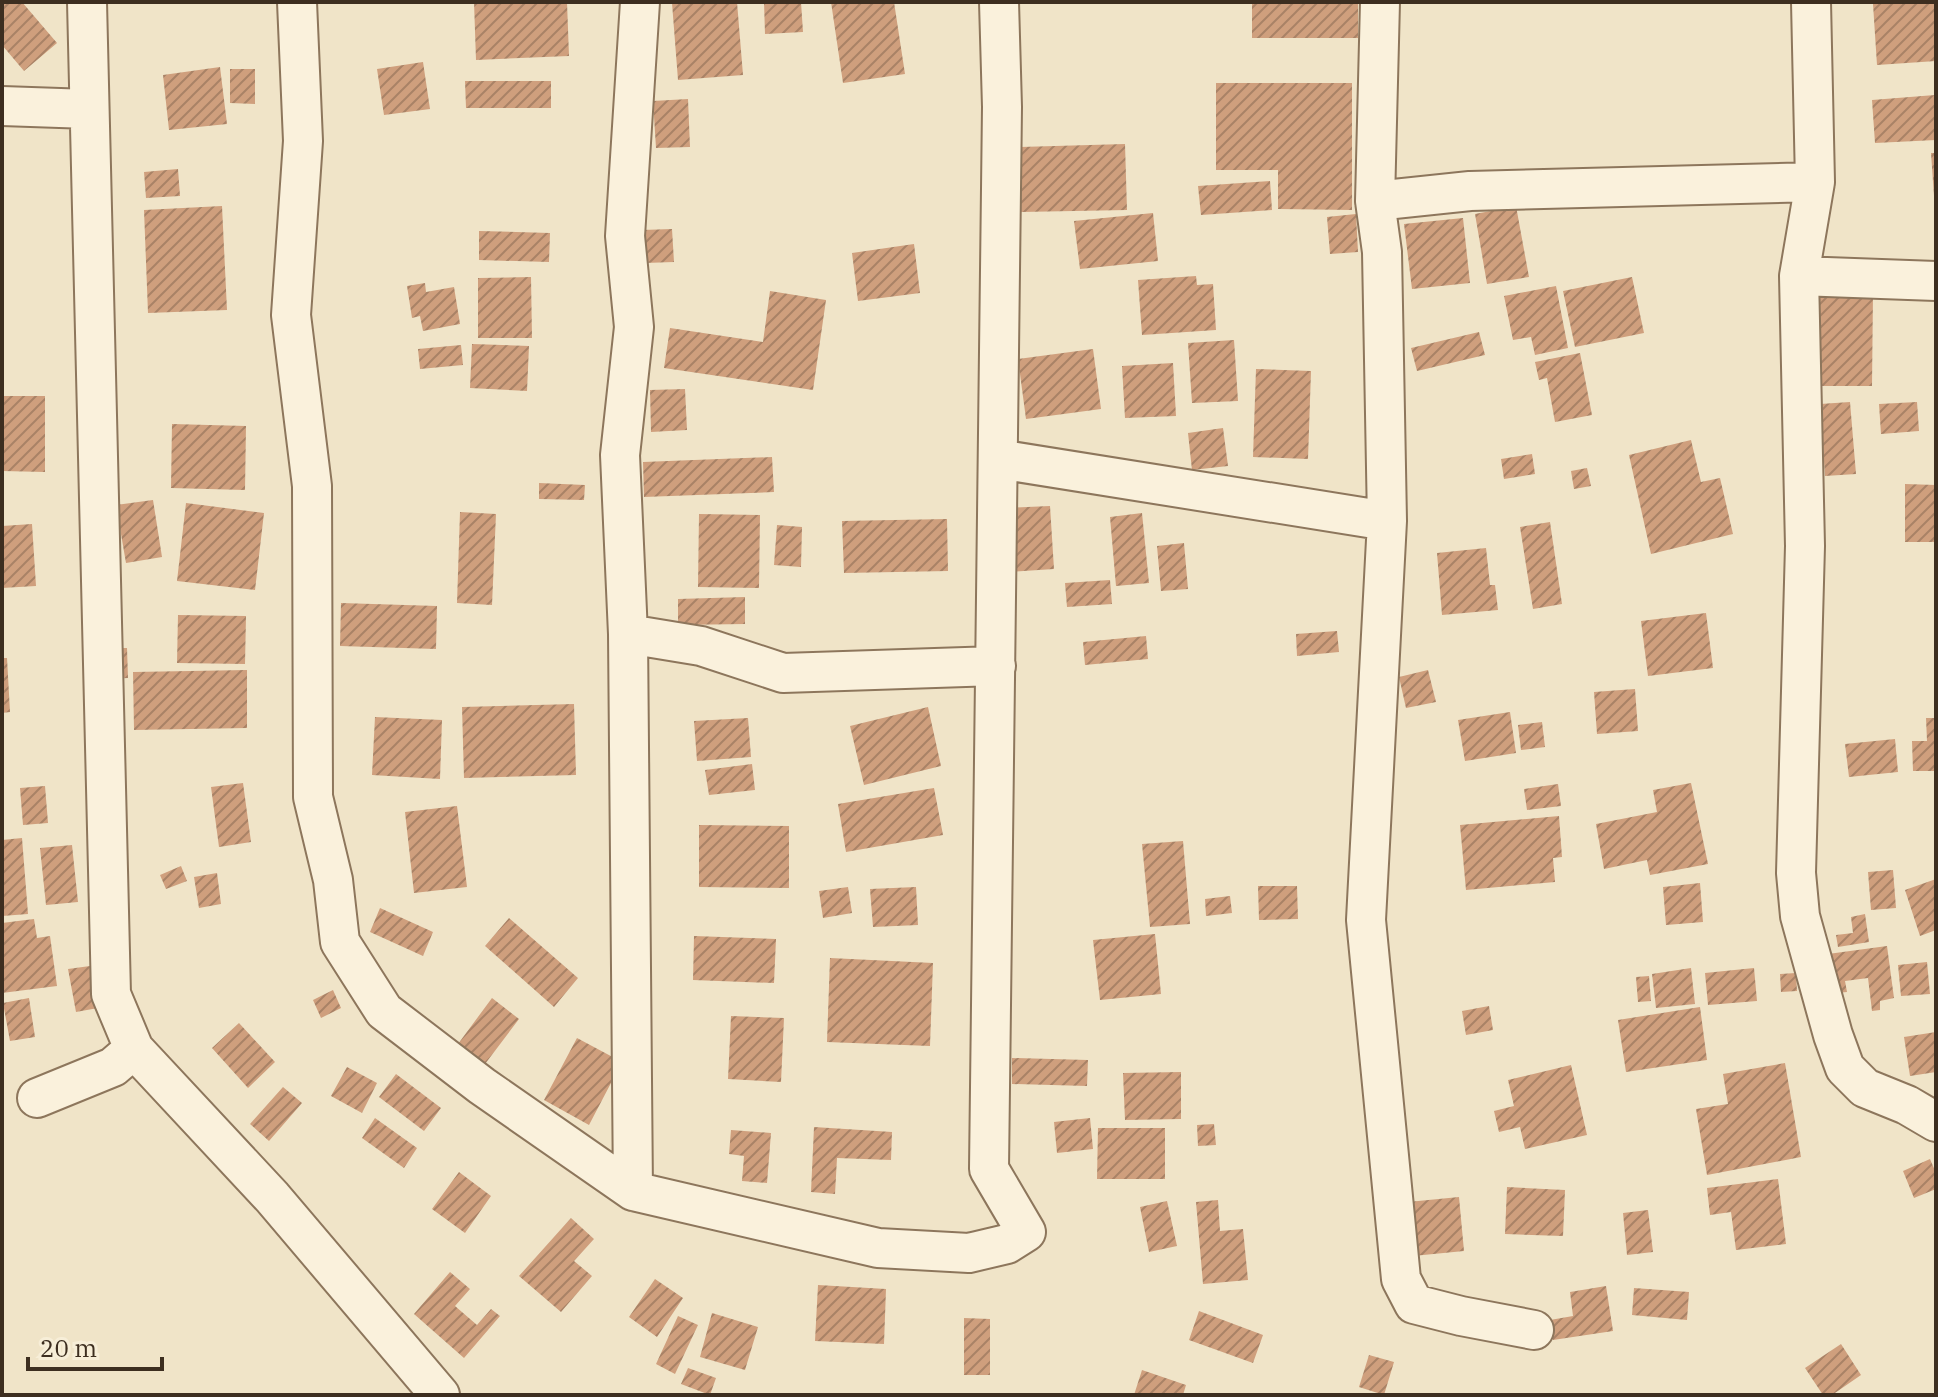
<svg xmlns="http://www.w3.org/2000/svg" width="1938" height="1397" font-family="'IBM Plex Serif',serif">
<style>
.building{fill:url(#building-hatch)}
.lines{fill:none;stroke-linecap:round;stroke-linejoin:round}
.minor-casing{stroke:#8d765c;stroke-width:42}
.minor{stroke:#faf1dc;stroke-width:38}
</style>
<defs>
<pattern id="building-hatch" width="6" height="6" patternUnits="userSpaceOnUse" patternTransform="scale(2)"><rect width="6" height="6" fill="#cf9f7d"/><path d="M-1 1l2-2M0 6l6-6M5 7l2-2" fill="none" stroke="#a98266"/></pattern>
</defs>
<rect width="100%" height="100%" fill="#f0e4c8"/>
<path class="building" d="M2,2H22L57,43L24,71L2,45Z
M474,2H567L569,56L476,60Z
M690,2H737L743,75L678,80L672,3Z
M764,2H801L803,32L765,34Z
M831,2H894L905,74L843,83Z
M1252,2H1358V38H1252Z
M1936,2V61L1877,65L1873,4Z
M423,62L430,109L384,115L377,69Z
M220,67L227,124L169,130L163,75Z
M230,69H255V104L230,103Z
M465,81H551V108H466Z
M1216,83H1352V210L1278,209V170H1216Z
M1935,95L1936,140L1875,143L1872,100Z
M688,99L690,147L656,148L653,101Z
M1125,144L1127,210L1021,212L1020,147Z
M1931,153H1936V196H1934Z
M178,169L180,196L146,198L144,172Z
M1270,181L1272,210L1201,215L1198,186Z
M222,206L227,310L148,313L144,210Z
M1516,206L1529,277L1487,284L1475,214Z
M1153,213L1158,261L1080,269L1074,221Z
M1356,214L1358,252L1330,254L1327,217Z
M1463,218L1470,283L1412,289L1404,224Z
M672,229L674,262L645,263L642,230Z
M479,231L550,233L549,262L479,260Z
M914,244L920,293L858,301L852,253Z
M1196,276L1197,285L1213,284L1216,330L1142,335L1138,280Z
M531,277L532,338H478V278Z
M1632,277L1644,333L1575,347L1563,291Z
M425,283L426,292L454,287L460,324L423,331L420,316L412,318L407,286Z
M1556,286L1568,348L1535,355L1531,337L1513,340L1504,296Z
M770,291L826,300L813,390L664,368L670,328L763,342Z
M1815,293H1873L1872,386H1815Z
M1479,332L1485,355L1417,371L1411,348Z
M1234,340L1238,401L1192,403L1188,343Z
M472,344L529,346L527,391L470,388Z
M461,345L463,365L420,369L418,349Z
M1093,349L1101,409L1026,419L1018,359Z
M1580,353L1592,415L1555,422L1547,378L1539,380L1535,362Z
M1173,363L1176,416L1125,418L1122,366Z
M1256,369L1311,371L1308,459L1253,457Z
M685,389L687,430L651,432L650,390Z
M2,396H45V472L2,471Z
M1850,402L1856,474L1825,476L1820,404Z
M1917,402L1919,431L1881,434L1879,404Z
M172,424L246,426L245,490L171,488Z
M1223,428L1228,466L1192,470L1188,433Z
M1691,440L1701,482L1720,478L1733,534L1651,554L1629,455Z
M1532,454L1535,474L1504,479L1501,459Z
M772,457L774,492L644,497L643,462Z
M1587,468L1591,486L1574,489L1571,471Z
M539,483L585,485L584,500L539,499Z
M1905,484L1936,485V542H1905Z
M153,500L162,557L126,563L116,505Z
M186,503L264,513L255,590L177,581Z
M1050,506L1054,569L1009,572L1005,508Z
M460,512L496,514L492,605L457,603Z
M1142,513L1149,583L1116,586L1110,517Z
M699,514L760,515L759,588L698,587Z
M947,519L948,571L844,573L842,521Z
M1550,522L1562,604L1533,609L1520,527Z
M32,524L36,586L2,588V526Z
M777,525L802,527L801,567L774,565Z
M1184,543L1188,589L1161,591L1157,546Z
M1486,548L1490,585H1495L1498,610L1442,615L1437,553Z
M1110,580L1112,604L1067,607L1065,583Z
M745,597V624L678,625V599Z
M341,603L437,606L436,649L340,646Z
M1706,613L1713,668L1648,676L1641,621Z
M178,615L246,616L245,664L177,663Z
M1337,631L1339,652L1297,656L1296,634Z
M1146,636L1148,659L1085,665L1083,642Z
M105,648H127L128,678L106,679Z
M2,658H7L10,712L2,713Z
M247,670V728L134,730L133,672Z
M1428,670L1436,702L1406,708L1399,677Z
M1635,689L1638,731L1597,734L1594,692Z
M574,704L576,775L464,778L462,707Z
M928,707L941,766L864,785L850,726Z
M1510,712L1516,753L1465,761L1458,720Z
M375,717L442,720L440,779L372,775Z
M748,718L751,757L697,761L694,721Z
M1926,718H1936V771H1913L1912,741H1927Z
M1542,722L1545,747L1521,750L1518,725Z
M1895,739L1898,772L1849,777L1845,744Z
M752,764L755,790L709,795L705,770Z
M243,783L251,842L219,847L211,787Z
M1691,783L1708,864L1650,875L1647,860L1604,869L1596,824L1657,812L1653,790Z
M1558,784L1561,806L1527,810L1524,789Z
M45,786L48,823L23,825L20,788Z
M934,788L943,835L846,852L838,804Z
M457,806L467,887L414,893L405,812Z
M1559,816L1562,857L1553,858L1555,882L1466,890L1460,825Z
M699,825L789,826V888L699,887Z
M22,838L28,914L2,916V840Z
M1183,841L1190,924L1150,927L1142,844Z
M72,845L78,902L46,905L40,848Z
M181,866L187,881L166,889L160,875Z
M1893,870L1896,908L1871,910L1868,872Z
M217,873L221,904L199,908L194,877Z
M1936,879V930L1920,936L1905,890Z
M1700,883L1703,922L1666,925L1663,887Z
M1258,886H1297L1298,919L1259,920Z
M848,887L852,913L823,918L819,891Z
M916,887L918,925L873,927L870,889Z
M1230,896L1232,913L1206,916L1205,899Z
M380,908L433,932L423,956L370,932Z
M1865,914L1869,942L1838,947L1836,935L1853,933L1851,917Z
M509,918L578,978L554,1007L485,946Z
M34,919L37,938L50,936L57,986L2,993V923Z
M1155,934L1161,994L1100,1000L1093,940Z
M694,936L776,939L774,983L693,980Z
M1887,946L1894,998L1880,1001V1010L1872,1011L1868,978L1845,981L1847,992L1837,993L1828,954Z
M830,958L933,963L930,1046L827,1042Z
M1927,962L1930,994L1901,996L1898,965Z
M90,966L98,1008L76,1012L68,969Z
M1691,968L1695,1004L1656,1008L1652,974Z
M1754,968L1757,1001L1708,1005L1705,973Z
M1796,973L1797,991L1781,992L1780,974Z
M1649,976L1651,1001L1638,1002L1636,977Z
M333,990L341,1008L321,1018L313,1000Z
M29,998L35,1037L10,1041L3,1003Z
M492,998L519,1019L485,1064L458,1044Z
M1489,1006L1493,1030L1466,1035L1462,1011Z
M1700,1007L1707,1060L1626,1072L1618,1020Z
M731,1016L784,1018L781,1082L728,1079Z
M239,1023L275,1062L248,1088L212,1048Z
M1936,1032V1072L1910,1076L1904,1037Z
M577,1038L622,1062L589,1125L544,1100Z
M1012,1058L1088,1060L1087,1086L1012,1084Z
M1785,1063L1801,1157L1707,1175L1696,1109L1728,1104L1723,1074Z
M1571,1065L1587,1135L1525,1149L1520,1127L1499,1132L1494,1111L1514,1106L1508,1080Z
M347,1067L377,1083L362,1113L331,1096Z
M1181,1072V1119L1125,1120L1123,1073Z
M396,1074L441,1108L424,1131L379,1097Z
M283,1087L302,1103L269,1141L250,1124Z
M375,1118L417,1148L404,1168L362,1138Z
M1090,1118L1093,1149L1057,1153L1054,1122Z
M1214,1124L1216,1145L1198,1146L1197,1125Z
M814,1127L892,1132L891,1160L837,1158L835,1194L811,1192Z
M1098,1128H1165V1179H1097Z
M731,1130L771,1133L767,1183L742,1181L744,1156L729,1154Z
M1930,1159L1936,1173V1189L1914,1198L1903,1171Z
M459,1172L491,1196L465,1233L432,1209Z
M1778,1179L1786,1244L1736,1250L1731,1212L1710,1215L1707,1188Z
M1507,1187L1565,1190L1563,1236L1505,1234Z
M1459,1197L1464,1251L1413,1256L1408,1202Z
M1218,1200L1220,1231L1243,1229L1248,1280L1203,1284L1196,1202Z
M1167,1201L1177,1246L1149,1252L1140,1207Z
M1648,1210L1653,1252L1627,1255L1623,1213Z
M571,1218L594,1239L574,1261L592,1276L561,1312L519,1276Z
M450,1272L470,1289L455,1306L477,1325L491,1309L500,1316L464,1358L414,1314Z
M655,1279L683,1298L657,1337L629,1317Z
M818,1285L886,1289L884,1344L815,1341Z
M1606,1286L1613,1331L1553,1340L1550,1320L1573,1316L1570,1292Z
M1634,1288L1689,1292L1687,1320L1632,1315Z
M1199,1311L1263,1335L1253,1363L1189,1340Z
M712,1313L758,1327L745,1370L700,1357Z
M678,1316L698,1325L675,1374L656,1364Z
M964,1318L990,1319V1375H964Z
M1841,1344L1861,1375L1832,1395H1823L1805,1368Z
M1369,1355L1394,1362L1384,1395L1359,1387Z
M688,1368L716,1378L710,1395L681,1384Z
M1142,1370L1186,1385L1183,1395H1134Z"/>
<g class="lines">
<g class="minor-casing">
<path id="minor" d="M297,2L303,141L291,315L312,486L313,797L333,880L340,942L384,1011L482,1086L633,1191L878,1248L969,1253L1007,1244L1026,1232L989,1169L1002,107L999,2
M1811,2L1815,182L1799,276L1805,546L1796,873L1800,916L1833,1035L1845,1068L1865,1088L1907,1105L1936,1122
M2,106L89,109
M1375,201L1380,2
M1799,276L1936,281
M998,459L1387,521
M628,634L701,646L783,673L996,666
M134,1049L272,1197L440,1395
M37,1098L113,1067L134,1049L111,994L87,2
M633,1191L628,634L620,455L634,327L625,236L640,2
M1534,1330L1461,1316L1414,1304L1401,1279L1366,920L1387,521L1382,252L1375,201L1470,191L1815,182"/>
</g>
<use href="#minor" class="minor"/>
</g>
<rect width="1938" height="1397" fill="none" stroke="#3d2e20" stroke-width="8"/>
<path d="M28 1357v12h134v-12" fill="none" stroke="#3d2e20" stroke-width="4"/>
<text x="40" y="1357" font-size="24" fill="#3d2e20" stroke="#f7eed8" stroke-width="6" paint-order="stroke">20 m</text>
</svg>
